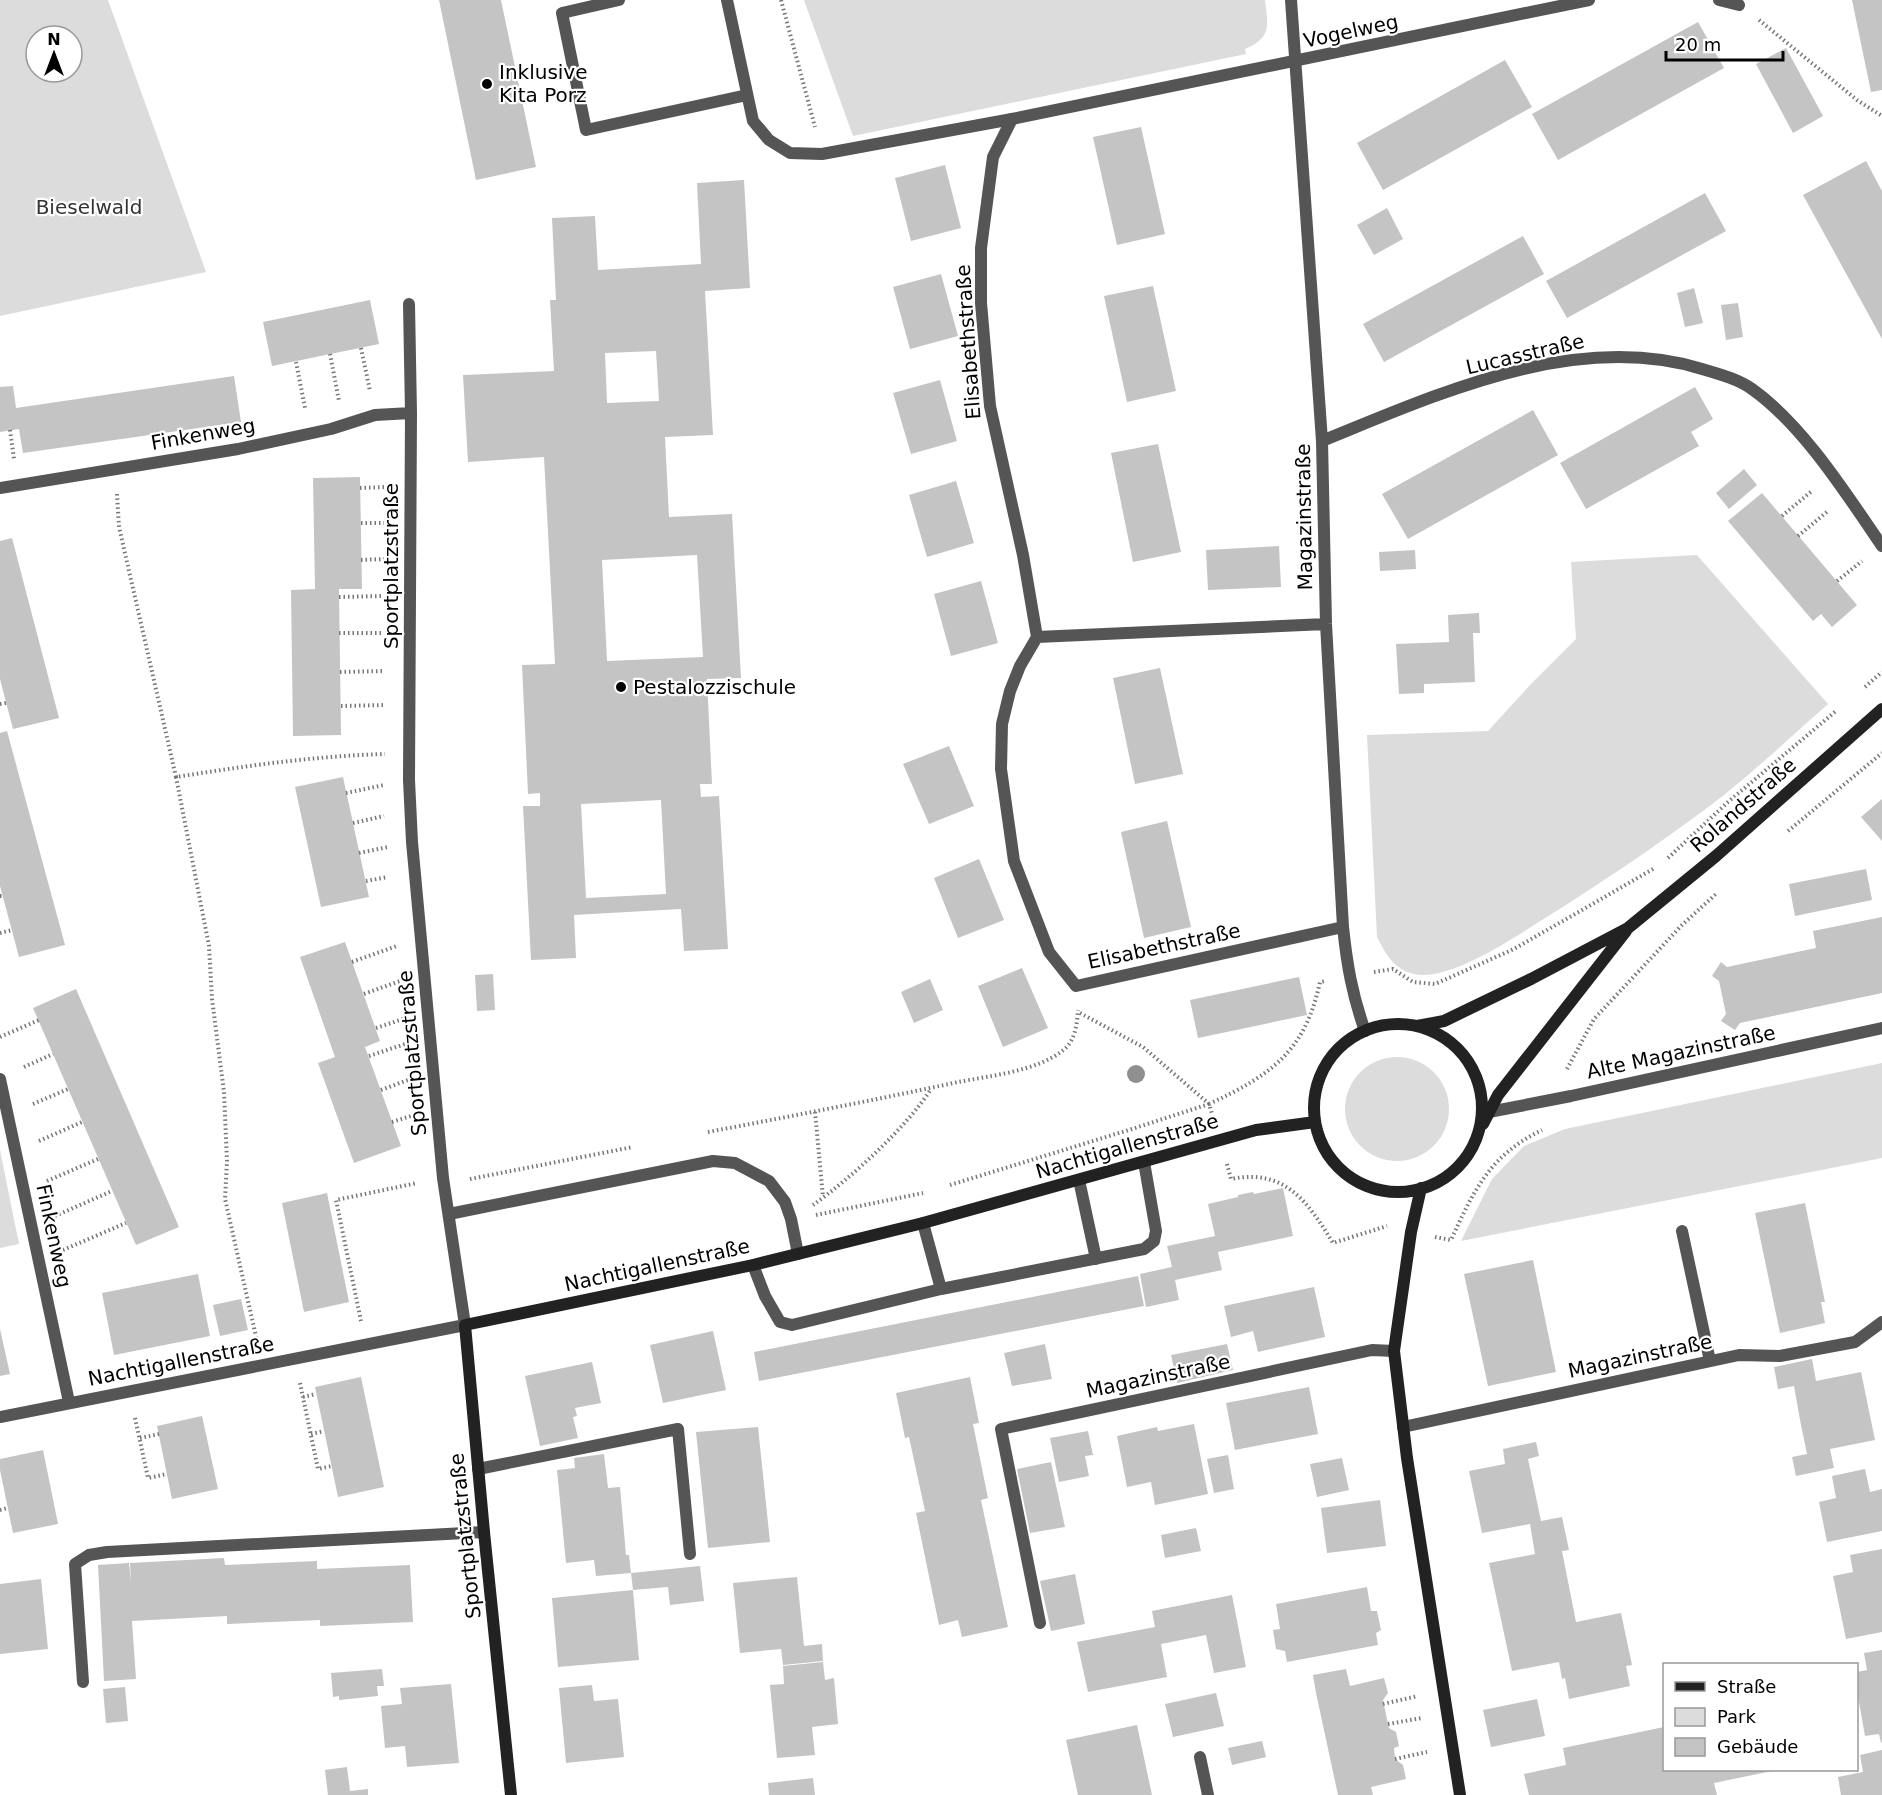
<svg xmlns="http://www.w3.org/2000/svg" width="1882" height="1795" font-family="'DejaVu Sans',sans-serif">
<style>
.green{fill:#dcdcdc;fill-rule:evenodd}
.building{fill:#c4c4c4;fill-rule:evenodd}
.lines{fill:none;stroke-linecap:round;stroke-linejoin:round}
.path{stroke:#777;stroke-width:4;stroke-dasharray:1.5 3;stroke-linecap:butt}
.lane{stroke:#555;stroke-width:12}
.street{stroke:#555;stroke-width:12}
.secondary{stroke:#222;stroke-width:12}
.tree{fill:#8f8f8f}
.poi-dot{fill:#000;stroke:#fff;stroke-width:2}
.labels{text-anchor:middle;stroke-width:4.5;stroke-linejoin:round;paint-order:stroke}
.street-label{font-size:20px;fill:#000;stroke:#fff}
.poi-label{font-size:20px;fill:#000;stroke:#fff;text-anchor:start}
.park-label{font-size:20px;fill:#333;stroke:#fff}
</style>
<rect width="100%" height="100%" fill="#fff"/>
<path class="green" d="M0,0H108L206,272L0,316ZM36,36H72V72H36Z
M804,0H1265C1268,26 1272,37 1245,49L1246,54L853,136Z
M1697,555L1828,704C1789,738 1752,774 1711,805C1656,846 1600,884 1542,920C1512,939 1458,975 1423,975C1397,974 1387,957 1377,937L1367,735L1488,731L1530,685L1576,639L1571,562Z
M1345 1109a52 52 0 1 1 104 0a52 52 0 1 1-104 0Z
M1882,1063V1158L1461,1241L1492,1179L1524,1146L1565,1129Z
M0,1150L19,1244L0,1248Z"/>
<path class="building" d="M439,0H501L536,167L476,180Z
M1852,0H1882V90L1871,92Z
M1698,22L1724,68L1558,160L1532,114Z
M1786,48L1823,116L1793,133L1756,64Z
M1505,60L1532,107L1383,190L1357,143Z
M1141,127L1165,234L1117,245L1093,137Z
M1866,161L1882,191V339L1803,195Z
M945,165L961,228L911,241L895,178Z
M744,180L750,288L705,291L713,435L665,437L669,517L732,514L741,678L707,679L712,784H700L701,797L719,796L728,949L684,951L681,909L574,915L576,958L531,960L523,806H540V793L528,794L522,665L555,664L544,457L468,462L463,375L554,371L550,300H556L552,218L595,216L598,270L701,264L697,183ZM656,351L659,401L607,403L605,353ZM697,555L703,657L607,661L602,560ZM661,800L666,894L586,898L581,804Z
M1705,193L1726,231L1567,318L1546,281Z
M1387,208L1403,239L1374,255L1357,225Z
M1523,236L1544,274L1384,362L1363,324Z
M941,274L958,336L910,349L893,287Z
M1153,286L1176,391L1127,402L1104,296Z
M1694,288L1703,323L1685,327L1677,293Z
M370,300L379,344L272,366L263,322Z
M1738,303L1743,337L1726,340L1721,305Z
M234,376L241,422L23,453L19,429L0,432V387L13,386L16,408Z
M940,380L957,441L911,454L893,393Z
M1695,387L1713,419L1691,432L1699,446L1586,509L1560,463Z
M1533,410L1558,455L1408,539L1382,494Z
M1158,444L1181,552L1133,562L1111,453Z
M1744,469L1757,485L1729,509L1716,493Z
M360,477L362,589H339L341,735L293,736L291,590L315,589L313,478Z
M956,481L974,543L927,557L909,495Z
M1762,493L1857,605L1832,627L1821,614L1813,621L1728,521Z
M12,538L59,718L13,729L0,679V541Z
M1279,546L1281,587L1208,590L1206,550Z
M1415,550L1416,569L1380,571L1379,552Z
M981,581L998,643L951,656L934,594Z
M1479,613L1480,633H1473L1475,682L1424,684V693L1399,694L1396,644L1449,642L1448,615Z
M1160,668L1183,774L1135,784L1113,678Z
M7,731L65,945L19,957L0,886V733Z
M949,746L974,806L929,824L903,764Z
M343,777L369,897L321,907L295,787Z
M1882,799V841L1861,817Z
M1167,821L1191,927L1144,938L1121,832Z
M979,859L1004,920L958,938L934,878Z
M1866,869L1872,900L1795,916L1789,884Z
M1882,917V993L1740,1023L1735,1030L1721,1021L1726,1014L1719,981L1712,976L1721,962L1727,967L1816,948L1813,931Z
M345,942L380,1041L365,1047L401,1146L354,1163L318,1063L335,1057L300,957Z
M1022,968L1048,1028L1003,1047L978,986Z
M493,974L495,1010L477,1011L475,975Z
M1299,977L1307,1015L1198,1038L1190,1000Z
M930,979L943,1010L914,1023L901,992Z
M76,989L179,1227L136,1245L33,1008Z
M1283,1188L1293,1236L1218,1252L1222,1270L1175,1280L1179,1300L1146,1307L1140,1274L1172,1267L1167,1246L1215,1236L1208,1204L1238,1197V1195L1253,1192L1254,1194Z
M327,1193L349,1302L304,1312L282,1203Z
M1805,1203L1825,1302H1821L1825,1323L1780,1333L1755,1213Z
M1533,1260L1556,1372L1488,1386L1464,1274Z
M198,1274L210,1336L114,1355L102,1293Z
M1138,1276L1144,1306L759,1381L754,1352Z
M1314,1287L1325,1337L1258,1352L1253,1331L1231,1337L1224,1306Z
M241,1299L248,1330L220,1336L213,1305Z
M0,1329L10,1374L0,1376Z
M713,1331L726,1390L663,1403L650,1345Z
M1045,1344L1052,1379L1012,1386L1004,1353Z
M1227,1344L1233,1370L1177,1383L1171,1355Z
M1812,1359L1816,1381L1861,1372L1875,1440L1830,1449L1834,1468L1796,1476L1792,1457L1807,1454L1800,1420L1794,1386L1778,1389L1774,1367Z
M592,1362L601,1403L575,1408L577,1416L573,1417L578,1438L540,1446L525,1376Z
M361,1377L384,1487L338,1497L315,1387Z
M970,1377L979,1423L973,1424L988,1498L981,1500L1008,1627L962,1637L958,1620L939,1625L916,1513L925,1511L909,1437L905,1438L896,1393Z
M1309,1387L1318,1434L1235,1450L1226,1403Z
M202,1416L218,1489L172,1499L157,1426Z
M1194,1424L1208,1494L1155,1505L1151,1482L1127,1487L1117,1436L1157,1427L1158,1431Z
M758,1427L770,1542L708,1548L696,1432Z
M1088,1431L1093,1455L1085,1456L1089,1476L1059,1482L1050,1438Z
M1536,1442L1539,1456L1528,1459L1541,1521L1562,1517L1569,1550L1562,1551L1576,1622L1621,1613L1632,1665L1626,1666L1630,1686L1569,1699L1565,1678L1562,1679L1559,1662L1512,1671L1489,1563L1535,1554L1530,1524L1482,1533L1469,1471L1505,1464L1503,1449Z
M43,1450L58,1524L13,1533L0,1470V1459Z
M604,1454L608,1488L620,1487L626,1555H629L631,1573L596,1576L594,1560L566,1563L557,1470L575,1468L574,1458Z
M1228,1455L1234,1489L1214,1493L1207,1459Z
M1342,1458L1349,1490L1317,1497L1310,1464Z
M1051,1462L1065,1527L1030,1533L1017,1469Z
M1865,1469L1870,1492L1882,1489V1531L1827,1542L1819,1502L1836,1498L1832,1476Z
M1380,1500L1386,1546L1327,1553L1321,1508Z
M1196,1528L1201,1551L1165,1558L1161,1535Z
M1882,1549V1632L1846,1639L1833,1576L1853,1572L1850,1555Z
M224,1558L225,1565L317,1561V1569L410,1565L413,1622L320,1626V1620L227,1624V1616L132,1621L136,1679L104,1681L98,1565L129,1563L131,1583L130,1563Z
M700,1566L704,1601L670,1605L668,1587L633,1590L631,1573Z
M1075,1574L1085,1624L1051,1631L1040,1581Z
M797,1577L804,1646L822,1644L823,1661L783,1665L781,1649L740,1653L733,1583Z
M41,1579L48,1649L0,1654V1584Z
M1367,1587L1371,1611H1377L1381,1630L1376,1633L1378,1645L1287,1662L1285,1651L1276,1649L1273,1630L1280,1629L1276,1604Z
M633,1590L639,1660L558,1667L552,1598Z
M1232,1595L1246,1667L1214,1673L1206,1635L1161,1644L1167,1677L1088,1692L1077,1642L1155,1627L1152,1611Z
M1882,1650V1742L1881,1743L1879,1734L1865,1736L1857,1691V1672L1867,1670L1864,1653Z
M823,1662L825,1680L834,1678L838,1724L812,1727L815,1755L777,1758L770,1685L784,1684L783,1666Z
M382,1669L384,1686H377L378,1696L339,1700V1696L333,1697L331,1673Z
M1346,1669L1350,1686L1384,1678L1388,1693L1383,1700L1388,1724L1389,1728L1396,1732L1399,1746L1394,1748L1395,1759L1403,1765L1406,1779L1371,1787L1373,1795H1338L1316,1693L1313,1675Z
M451,1684L459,1763L407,1767L405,1746L385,1748L381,1706L402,1704L400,1688Z
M592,1685L594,1701L618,1699L624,1757L566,1763L559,1688Z
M125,1687L128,1721L106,1723L103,1689Z
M1216,1693L1224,1726L1173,1737L1165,1704Z
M1537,1699L1545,1736L1491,1747L1483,1710Z
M1137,1725L1152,1795H1078L1066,1740Z
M1664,1727L1665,1770L1772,1771L1714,1783L1717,1795H1529L1524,1774L1566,1765L1563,1748Z
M1262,1741L1266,1757L1232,1765L1228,1748Z
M1882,1750V1795H1841L1838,1777L1863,1772L1860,1755Z
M347,1767L350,1791L368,1789V1795H328L325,1770Z
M813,1778L815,1795H769L768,1783Z"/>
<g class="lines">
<path class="path" d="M781,0L815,127
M1759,20L1857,100L1882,116
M361,348L370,391
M330,354L339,401
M296,362L305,408
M10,430L14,459
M360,488L386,487
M117,494L119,527L176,777C245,766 314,756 385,754
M1782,516L1813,490
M361,523H384
M1798,536L1828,511
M361,560L384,559
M1837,581L1862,561
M339,597L383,596
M339,633H384
M340,672L384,671
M1865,687L1882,672
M0,704L6,703
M341,706L385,705
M176,777L209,946L212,999L224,1092L227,1161L225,1199L257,1341
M346,793L384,785
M353,823L384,816
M1788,831L1882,753
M359,853L388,847
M1668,858L1728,802L1836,711
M366,881L388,877
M0,896H3
M0,933L12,930
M352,962L397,946
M1374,972L1393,969L1413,982L1435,984L1514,949L1655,868
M364,994L400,981
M1080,1013L1143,1047L1208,1103
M376,1028L403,1019
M0,1037L39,1020
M369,1056L405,1044
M24,1067L53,1054
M1567,1069L1594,1019L1682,925L1717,893
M381,1090L408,1080
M33,1104L68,1089
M815,1112L823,1197
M1213,1117L1209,1104C1271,1075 1305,1052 1320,982L1326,981
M392,1122L411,1116
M708,1132C792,1116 875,1100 958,1082C989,1076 1037,1071 1062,1051C1075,1042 1077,1025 1078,1010
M39,1141L82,1122
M1227,1164L1231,1179C1285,1168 1308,1202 1333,1243L1387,1226
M470,1179L633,1147
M47,1181L98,1159
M950,1185L1132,1129L1209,1104
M813,1205C851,1178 906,1128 931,1089
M816,1215L923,1193
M55,1216L112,1191
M1435,1237L1451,1240C1474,1190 1490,1155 1542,1130
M63,1250L126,1223
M361,1321L336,1200L417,1183
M300,1383L318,1469L332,1466
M303,1397L316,1394
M135,1418L148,1478L167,1474
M311,1434L324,1431
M140,1438L159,1434
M0,1510L8,1508
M1383,1704L1418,1696
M1388,1724L1422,1718
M1395,1759L1427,1752"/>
<path class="lane" d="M619,0L562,13L586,130L747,95
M727,0L753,121L769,140L790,153L822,154L1012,119
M1079,1180L1096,1259
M449,1214L713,1161L735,1163L769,1181L785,1202L791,1219L798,1254
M923,1223L941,1289
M1682,1231L1710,1361
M753,1265L765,1296L780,1322L792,1325L941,1289L1144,1249L1154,1241L1156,1231L1144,1162
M1403,1427L1739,1355L1780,1356L1855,1342L1882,1322
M478,1469L678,1429L690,1554
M1040,1623L1001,1429L1372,1350L1394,1351
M83,1682L75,1564L89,1555L107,1552L484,1532"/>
<path class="street" d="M1291,0L1322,441L1326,624L1343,927C1347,965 1352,994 1365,1031
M1719,0L1739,5
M1322,441C1438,394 1576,330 1702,369C1719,374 1738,379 1752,389C1803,425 1847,495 1882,546
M0,488L238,449L331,429L375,415L411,413
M1037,637L1326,624
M1343,927L1076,986L1049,952L1014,861L1001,769L1002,724L1010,691L1020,666L1037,637L1023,555L990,406L981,303V248L993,157L1012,119L1589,0
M0,1079L69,1402
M1489,1112L1571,1096L1882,1028
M0,1417L465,1325L443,1178L412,842L409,780L411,413L409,304
M1200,1757L1208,1795"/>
<path class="secondary" d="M1314 1108a84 84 0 1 1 168 0a84 84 0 1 1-168 0Z
M1417,1026L1444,1021L1531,979L1628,928L1716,856L1882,709
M1483,1124L1498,1095L1626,931
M1421,1188L1411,1232L1394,1351L1407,1458L1460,1795
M511,1795L484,1532L465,1325L753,1265L923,1223L1256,1130L1315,1122"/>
</g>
<circle class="tree" cx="1136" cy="1074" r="9"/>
<g class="poi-dot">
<circle cx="487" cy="84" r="6"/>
<circle cx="621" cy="687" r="6"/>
</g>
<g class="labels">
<g class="street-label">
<text transform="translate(1351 31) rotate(-12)" y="7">Vogelweg</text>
<text transform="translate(968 342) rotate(-94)" y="7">Elisabethstraße</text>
<text transform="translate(1525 354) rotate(-13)" y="7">Lucasstraße</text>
<text transform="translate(203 434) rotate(-10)" y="7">Finkenweg</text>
<text transform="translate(1304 517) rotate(-91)" y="7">Magazinstraße</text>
<text transform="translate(391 566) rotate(-90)" y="7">Sportplatzstraße</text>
<text transform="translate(1743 805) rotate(-41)" y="7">Rolandstraße</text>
<text transform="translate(1164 946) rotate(-12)" y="7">Elisabethstraße</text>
<text transform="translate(1681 1052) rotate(-12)" y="7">Alte Magazinstraße</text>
<text transform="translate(412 1053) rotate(-95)" y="7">Sportplatzstraße</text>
<text transform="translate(1127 1146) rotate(-16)" y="7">Nachtigallenstraße</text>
<text transform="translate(54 1236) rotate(78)" y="7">Finkenweg</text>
<text transform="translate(657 1265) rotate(-12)" y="7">Nachtigallenstraße</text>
<text transform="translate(1640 1356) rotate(-12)" y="7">Magazinstraße</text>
<text transform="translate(181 1361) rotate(-11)" y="7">Nachtigallenstraße</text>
<text transform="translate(1158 1376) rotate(-12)" y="7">Magazinstraße</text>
<text transform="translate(465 1536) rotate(-96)" y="7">Sportplatzstraße</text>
</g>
<g class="poi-label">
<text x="499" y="79">Inklusive<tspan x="499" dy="23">Kita Porz</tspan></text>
<text x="633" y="694">Pestalozzischule</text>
</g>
<g class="park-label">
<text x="89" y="214">Bieselwald</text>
</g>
</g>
<rect x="1663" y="1663" width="195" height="108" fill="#ffffff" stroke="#999999" stroke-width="1.5"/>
<rect x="1675" y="1682" width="30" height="9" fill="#222222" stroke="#999999" stroke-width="1.5"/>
<text x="1717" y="1693" font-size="18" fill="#000000">Straße</text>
<rect x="1675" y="1708" width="30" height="18" fill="#dcdcdc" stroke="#999999" stroke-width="1.5"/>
<text x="1717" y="1723" font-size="18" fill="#000000">Park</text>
<rect x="1675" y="1738" width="30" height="18" fill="#c4c4c4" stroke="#999999" stroke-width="1.5"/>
<text x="1717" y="1753" font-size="18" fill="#000000">Gebäude</text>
<g transform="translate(54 54)"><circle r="28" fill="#ffffff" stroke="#999999" stroke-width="1.5"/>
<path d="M0-4.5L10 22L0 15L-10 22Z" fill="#000000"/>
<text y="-9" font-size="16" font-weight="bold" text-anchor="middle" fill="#000000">N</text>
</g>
<path d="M1666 51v9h117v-9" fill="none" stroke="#000000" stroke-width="3"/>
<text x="1675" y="51" font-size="18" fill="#000000" stroke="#ffffff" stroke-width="4.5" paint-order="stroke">20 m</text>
</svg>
